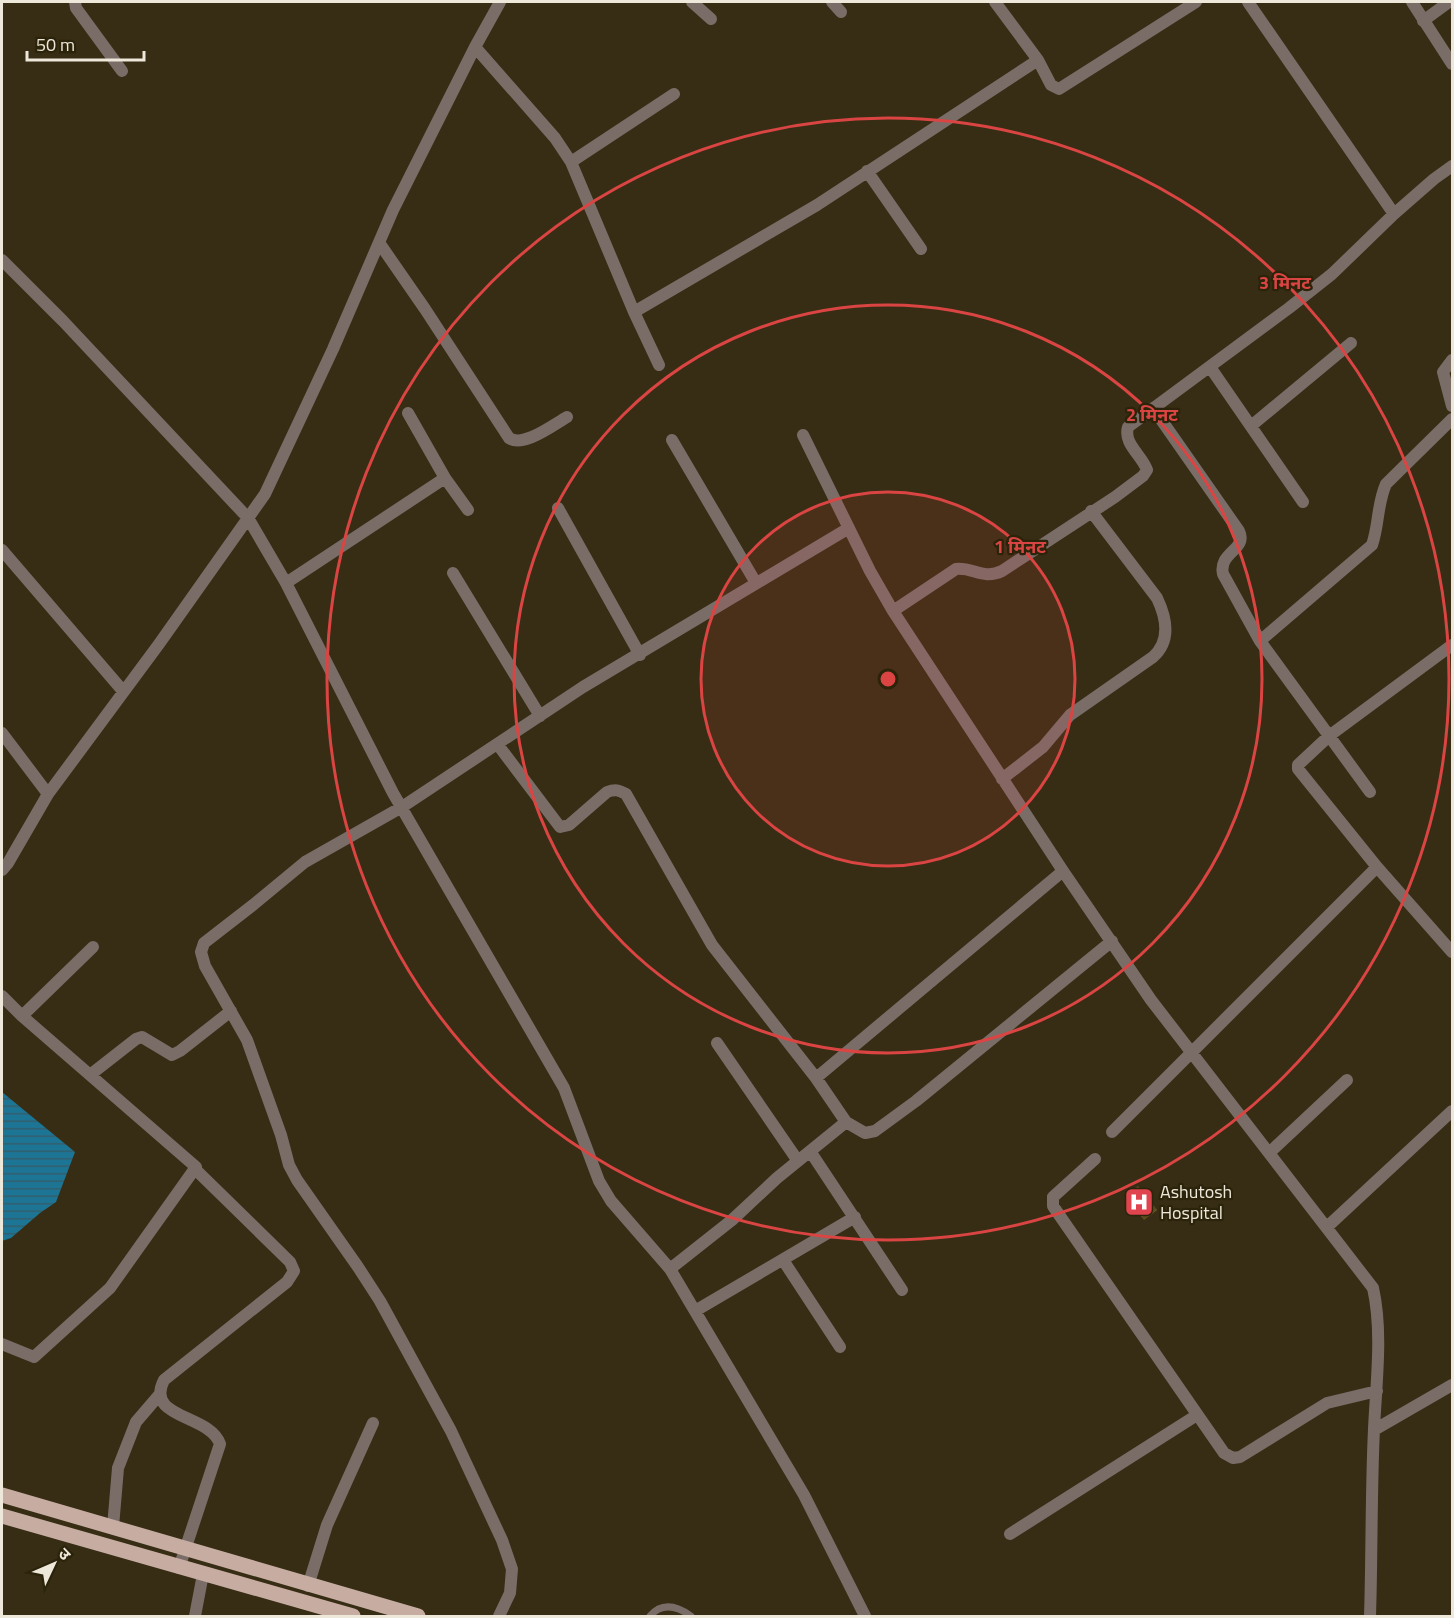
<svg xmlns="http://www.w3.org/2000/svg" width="1454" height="1618" font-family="'Titillium Web','Noto Sans Devanagari',sans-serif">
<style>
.water{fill:url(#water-rules)}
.building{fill:url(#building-hatch)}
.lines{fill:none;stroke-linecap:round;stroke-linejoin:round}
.service{stroke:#7a6d68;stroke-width:7}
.minor{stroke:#7a6d68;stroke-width:12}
.primary{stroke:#c7aca2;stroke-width:15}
.ring{fill:none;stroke:#da4543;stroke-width:3}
.labels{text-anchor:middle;stroke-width:4.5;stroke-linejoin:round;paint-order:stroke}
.poi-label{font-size:18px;fill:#eee8da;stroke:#2b230a;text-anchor:start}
.centre{fill:#da4543;stroke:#2b230a;stroke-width:3}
.ring-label{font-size:18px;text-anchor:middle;font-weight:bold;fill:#da4543;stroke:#2b230a;stroke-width:4.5;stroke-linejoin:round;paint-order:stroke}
</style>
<defs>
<pattern id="water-rules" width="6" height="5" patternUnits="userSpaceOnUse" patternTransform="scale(1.5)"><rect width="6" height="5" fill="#1d7596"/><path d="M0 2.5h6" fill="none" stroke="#325e6c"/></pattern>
<pattern id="building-hatch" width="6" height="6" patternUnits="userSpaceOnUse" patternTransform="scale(1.5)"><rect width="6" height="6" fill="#5e4d1c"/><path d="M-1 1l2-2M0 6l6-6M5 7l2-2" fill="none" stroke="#75673c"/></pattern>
</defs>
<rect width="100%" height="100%" fill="#362d14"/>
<path class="water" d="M2,1092L75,1152L56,1202L40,1213L11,1238L2,1241Z"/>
<path class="building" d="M1138,1186L1157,1210L1144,1220L1125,1196Z"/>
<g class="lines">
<path class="service" d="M650,1616C662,1602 677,1606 691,1616"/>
<path class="minor" d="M75,2L76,8L122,71
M692,2L711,19
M832,2L841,12
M995,2L1038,60L1051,85L1059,89L1196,2
M1248,2L1394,214
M1412,2L1452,64
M1423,21L1449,2
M475,47L555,138L571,162L634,312L659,365
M571,162L674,94
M867,171L921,249
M380,244L425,309L509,438C523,448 553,425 567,417
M2,260L63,321L248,518L286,583L393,793L564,1088L599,1181L611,1201L670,1269L804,1495L865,1616
M634,312L817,205L1038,60
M1452,360L1443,372L1452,406
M1210,367L1303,502
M1153,408L1239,531C1248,550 1218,552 1223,574L1260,641L1370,792
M408,413L445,478L468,510
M1251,426L1351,343
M803,435L870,571L893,611L1063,871L1151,1000L1373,1288C1383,1332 1376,1384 1374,1429C1371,1491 1372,1554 1370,1616
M672,440L756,583
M558,508L640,655
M2,550L123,691
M453,573L540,716
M286,583L445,478
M893,611L956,569C973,567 983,580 1002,571L1115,497L1143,476L1147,470C1142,455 1123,444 1128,427L1289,308L1332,274L1394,214L1434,179L1452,166
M1260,641L1372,545C1379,525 1377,504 1386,484L1452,419
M1452,645L1329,736L1298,765V769L1377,867L1452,952
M2,733L48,794
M498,745L560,827L569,825L607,792C615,789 619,790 626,794L712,945L816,1078L846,1122L865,1133L875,1131L916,1101L1112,941
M1002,779L1043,747L1070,715L1153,657C1171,641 1167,619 1157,598L1091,511
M2,870L8,863L48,794L159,644L265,494L333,349L393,210L475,47L500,2
M2,996L22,1016L196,1167L110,1288L34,1357L2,1344
M22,1016L93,947
M717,1043L798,1161
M90,1075L136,1039L142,1037L172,1055L180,1051L231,1011
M816,1078L1063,871
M1112,1132L1377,867
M810,1151L902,1290
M1269,1153L1347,1080
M1095,1159L1053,1197V1206L1224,1453L1233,1458L1240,1457L1327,1403L1377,1391
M1327,1227L1452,1111
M783,1260L840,1347
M670,1269L732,1220L777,1178L846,1122
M695,1311L855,1217
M1374,1430L1452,1385
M113,1527L118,1468L136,1422L160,1394
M1010,1534L1197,1415
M179,1568L220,1444C210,1414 144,1419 164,1380L287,1282L294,1271L290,1262L195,1169
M308,1586L327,1525L373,1423
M195,1616L203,1574
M499,1616L510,1593L512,1569L502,1540L451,1431L380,1301L358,1267L297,1180L289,1165L281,1135L247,1040L205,966L201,952L204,943L253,905L305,862L402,807L583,687L849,528"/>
<path class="primary" d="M2,1495L418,1616
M2,1516L353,1616"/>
</g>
<circle cx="888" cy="679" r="187" fill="#da4543" fill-opacity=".12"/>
<g class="ring">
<circle cx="888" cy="679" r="187"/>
<circle cx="888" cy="679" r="374"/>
<circle cx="888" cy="679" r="561"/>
</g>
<defs>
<g id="hospital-square" transform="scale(1.5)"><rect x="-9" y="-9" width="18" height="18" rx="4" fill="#e0444e" stroke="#2b230a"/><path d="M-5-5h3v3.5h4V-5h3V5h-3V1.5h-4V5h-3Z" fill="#fff"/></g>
</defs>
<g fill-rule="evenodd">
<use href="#hospital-square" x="1139" y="1202"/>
</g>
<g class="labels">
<g class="poi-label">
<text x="1160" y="1198">Ashutosh<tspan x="1160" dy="21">Hospital</tspan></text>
</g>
</g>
<circle cx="888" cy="679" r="9" class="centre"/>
<g class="ring-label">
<text x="1285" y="289">3 मिनट</text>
<text x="1152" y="421">2 मिनट</text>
<text x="1020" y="553">1 मिनट</text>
</g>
<rect width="1454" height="1618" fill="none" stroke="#eee8da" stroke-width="6"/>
<g transform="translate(54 1564) rotate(46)" stroke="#2b230a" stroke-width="4.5" paint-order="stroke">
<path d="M0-4.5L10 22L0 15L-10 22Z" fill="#eee8da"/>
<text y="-9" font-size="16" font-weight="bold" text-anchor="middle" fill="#eee8da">उ</text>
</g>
<path d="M27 51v9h117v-9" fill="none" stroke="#eee8da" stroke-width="3"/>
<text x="36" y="51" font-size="18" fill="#eee8da" stroke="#2b230a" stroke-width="4.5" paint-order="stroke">50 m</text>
</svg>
